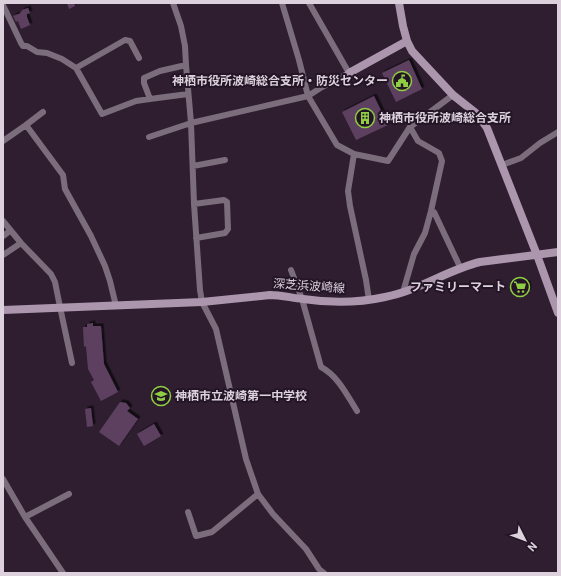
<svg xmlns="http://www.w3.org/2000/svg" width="561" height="576" font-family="Roboto,'Noto Sans JP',sans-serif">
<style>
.building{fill:#5d4161;filter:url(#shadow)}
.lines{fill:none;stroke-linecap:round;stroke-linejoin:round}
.street{stroke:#7b6d7c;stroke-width:6}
.secondary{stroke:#ac96ae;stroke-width:8}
.labels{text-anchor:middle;stroke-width:4;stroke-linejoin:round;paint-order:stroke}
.poi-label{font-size:12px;font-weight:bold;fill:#dcd1dd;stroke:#241526;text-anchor:end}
.street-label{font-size:12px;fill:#dcd1dd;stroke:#241526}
</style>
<defs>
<filter id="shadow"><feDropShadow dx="2.5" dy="-2.5" stdDeviation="0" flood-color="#0009"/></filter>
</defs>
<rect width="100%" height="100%" fill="#2e1e30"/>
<path class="building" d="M67,3H74L75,6L69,9Z
M28,8L30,13L27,14V17L30,25L21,29L18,21L16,22L13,16L21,13L20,12L22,11V10Z
M409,60L422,89L396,102L382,73Z
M374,96L388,125L356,140L342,112Z
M523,283H528L529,291L513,293L511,284Z
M93,323V326H101L104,364L118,392L101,401L91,382L94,380L88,369L86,346L84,347L83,327H87V324Z
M120,402L126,403L130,408L127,411L138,419L119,446L99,432Z
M91,408L93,426L87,427L85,409Z
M154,424L161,436L144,446L137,434Z"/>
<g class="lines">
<path class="street" d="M173,3L181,26L185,46L186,65L191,123L194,204L200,290L202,302L216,329L246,459L258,494L273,514L306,549L319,569L324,573
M282,3L299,60L308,96L337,145L354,154L388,161L410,127L418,141L439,153L442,161L431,211L425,233L414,254L403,292
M3,5L21,43L23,46H27L37,52L47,53L62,59L76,68
M139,58L130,41L125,40L76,68L102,114L136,101L150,99L188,94
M150,99L144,83V78L160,71L186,65
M26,125L43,112
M410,127L453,95
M149,137L191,123L308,96L322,87L349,73L309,3
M3,141L26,125L63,175L65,189L91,236L105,266L110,281L116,306
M354,154L348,191L350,206L366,280L369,300
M502,165L521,158L540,143L558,132
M193,166L225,160
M194,204L224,200L227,202L228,229L225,233L196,238
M431,211L434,212L460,267
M3,221L21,243L51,274L55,282L60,307L72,363
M3,236L10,231
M3,255L21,243
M291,270L302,299L321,367C338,376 347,395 357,411
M3,479L25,517L63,573
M188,512L196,536L212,532L258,494
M25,517L69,494"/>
<path class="secondary" d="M399,3L403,26L407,41L412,51L453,95L477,114L487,128L537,255L558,313
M349,73L407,41
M3,310L202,302L270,295C281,295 292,298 303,299C330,303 358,303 385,297C418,291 447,270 480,262L558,252"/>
</g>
<defs>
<g id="civic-ring" transform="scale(1)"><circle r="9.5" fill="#241526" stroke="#8fcd42" stroke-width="1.5"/><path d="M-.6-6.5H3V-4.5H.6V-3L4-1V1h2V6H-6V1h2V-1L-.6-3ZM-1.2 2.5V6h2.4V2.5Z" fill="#8fcd42"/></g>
<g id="building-ring" transform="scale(1)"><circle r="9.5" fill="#241526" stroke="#8fcd42" stroke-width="1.5"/><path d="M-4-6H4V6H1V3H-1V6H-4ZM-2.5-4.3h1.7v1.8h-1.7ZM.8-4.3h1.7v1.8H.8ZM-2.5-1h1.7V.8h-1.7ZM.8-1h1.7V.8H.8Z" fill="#8fcd42"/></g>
<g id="supermarket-ring" transform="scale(1)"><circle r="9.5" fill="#241526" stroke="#8fcd42" stroke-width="1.5"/><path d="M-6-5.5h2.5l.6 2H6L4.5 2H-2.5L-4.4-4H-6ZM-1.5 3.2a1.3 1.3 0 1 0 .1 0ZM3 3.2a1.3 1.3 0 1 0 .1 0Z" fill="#8fcd42"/></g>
<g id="school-ring" transform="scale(1)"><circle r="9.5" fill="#241526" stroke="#8fcd42" stroke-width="1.5"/><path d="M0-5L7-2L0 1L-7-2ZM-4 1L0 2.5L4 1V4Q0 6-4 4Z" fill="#8fcd42"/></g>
</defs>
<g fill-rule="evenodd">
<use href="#civic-ring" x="402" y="81"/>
<use href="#building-ring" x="365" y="118"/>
<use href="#supermarket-ring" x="520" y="287"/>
<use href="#school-ring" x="161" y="396"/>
</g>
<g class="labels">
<g class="poi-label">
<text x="388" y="85">神栖市役所波崎総合支所・防災センター</text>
<text x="379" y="122" text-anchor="start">神栖市役所波崎総合支所</text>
<text x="506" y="291">ファミリーマート</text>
<text x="175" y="400" text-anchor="start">神栖市立波崎第一中学校</text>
</g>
<g class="street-label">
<text transform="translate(309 286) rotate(4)" y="4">深芝浜波崎線</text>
</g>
</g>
<rect width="561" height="576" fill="none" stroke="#dcd1dd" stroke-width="8"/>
<g transform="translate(525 540) rotate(132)" stroke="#241526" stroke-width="3" paint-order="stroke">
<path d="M0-3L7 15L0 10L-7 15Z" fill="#dcd1dd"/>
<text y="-6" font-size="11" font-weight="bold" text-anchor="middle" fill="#dcd1dd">N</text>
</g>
</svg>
